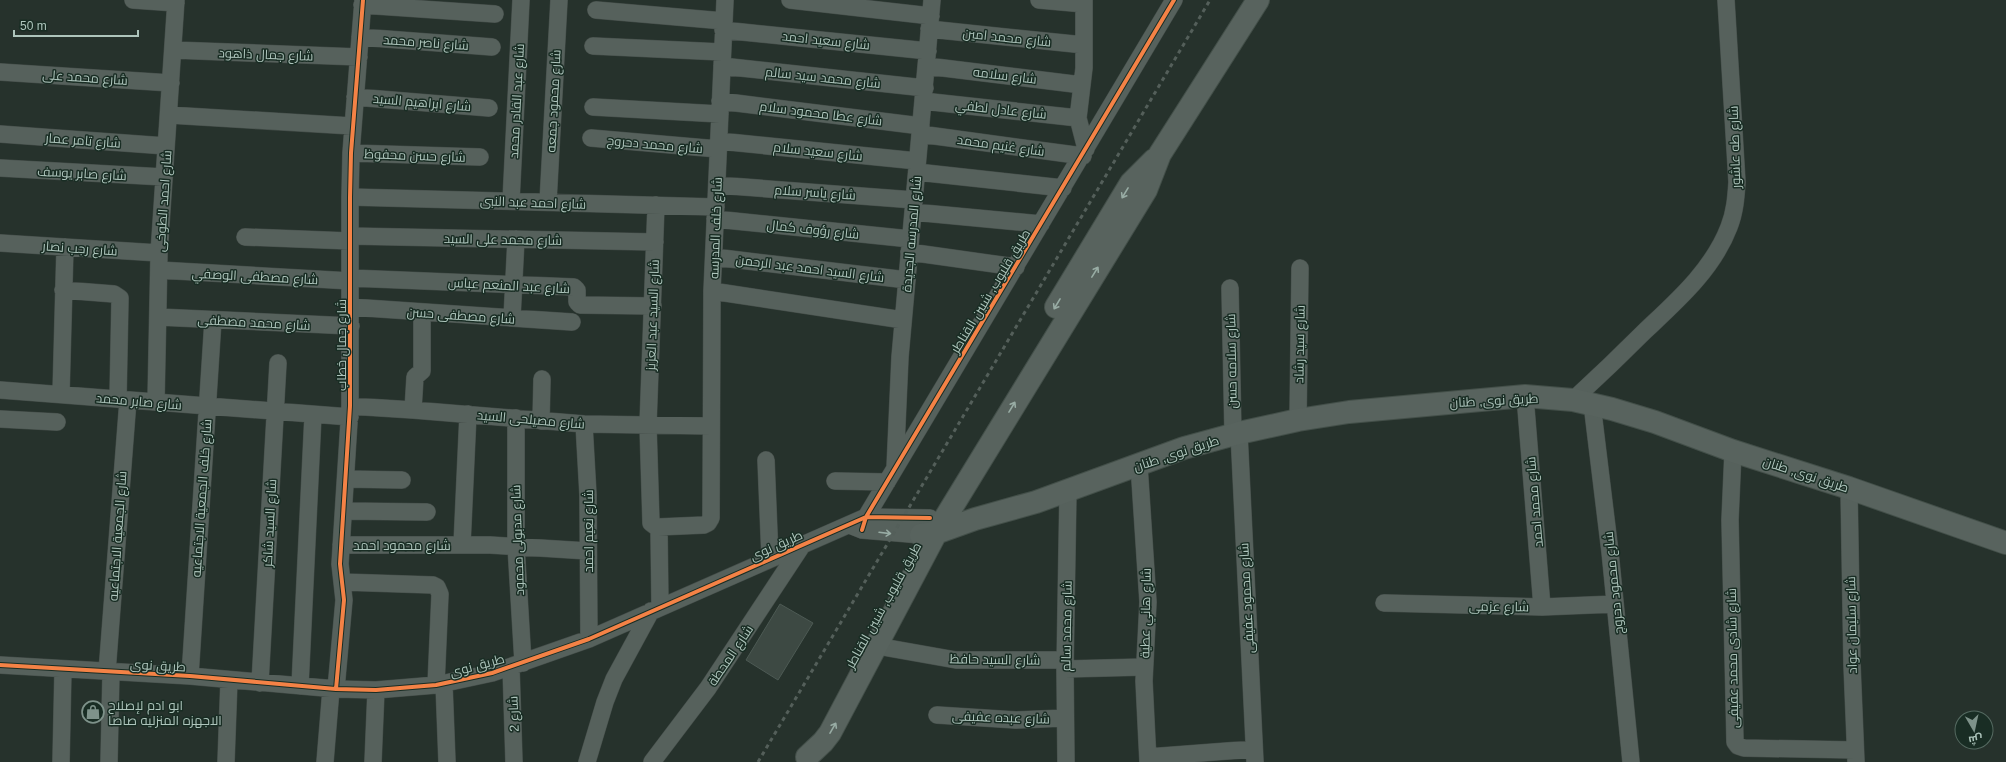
<svg xmlns="http://www.w3.org/2000/svg" width="2006" height="762" font-family="Helvetica,Cairo,sans-serif">
<style>
.building{fill:#3d4943;stroke:#4d5a54}
.lines{fill:none;stroke-linecap:round;stroke-linejoin:round}
.minor-casing{stroke:#434c48;stroke-width:18}
.major-casing{stroke:#434f49;stroke-width:24}
.minor{stroke:#56615c;stroke-width:17}
.major{stroke:#58635e;stroke-width:22}
.rail{stroke:#545f5a;stroke-width:3;stroke-dasharray:4 4;stroke-linecap:butt}
.cycleway-casing{stroke:#192d24;stroke-width:6}
.cycleway{stroke:#f48246;stroke-width:4}
.oneway{stroke:#98aca4}
.labels{text-anchor:middle;stroke-width:3;stroke-linejoin:round;paint-order:stroke}
.street-label{font-size:13px;fill:#aec5bc;stroke:#192d24}
.poi-label{font-size:13px;fill:#aec5bc;stroke:#192d24;text-anchor:start}
</style>
<rect width="100%" height="100%" fill="#26322c"/>
<path class="building" d="M780,604L813,623L778,680L746,660Z"/>
<g class="lines">
<g class="minor-casing">
<path id="minor" d="M133,0L176,3
M790,0L931,16
M1039,0L1084,4
M1084,0V68L1078,118L1086,149
M362,5L495,14
M596,10L724,21
M929,29L1084,45
M723,30L928,51
M360,37L492,47
M593,46L722,52
M173,50L359,57
M722,66L925,88
M927,66L1082,85
M0,72L171,83
M355,97L489,108
M720,101L921,126
M923,101L1078,118
M593,107L720,114
M169,115L352,126
M0,134L166,146
M920,134L1083,156
M591,138L718,149
M719,141L917,161
M351,153L480,157
M0,168L164,177
M917,172L1063,188
M717,185L914,200
M350,197L716,207
M511,201L521,0
M548,202L559,0
M656,205L648,425L651,523L659,529L660,607
M913,212L1041,224
M715,219L910,239
M350,236L655,242
M245,237L350,241
M0,243L159,253
M909,252L1016,267
M714,257L907,280
M159,270L351,281
M351,278L574,287L577,290V302L580,305L653,306
M1230,288L1233,435
M63,290L114,294L120,298L118,399
M712,291L903,320
M351,307L572,322
M158,317L351,326
M512,318L516,239
M0,390L350,417
M61,394L65,247
M1525,396L1542,607
M1573,400C1598,377 1622,354 1646,330C1678,300 1713,269 1729,227C1735,212 1736,197 1737,182L1726,0
M156,402L159,253L176,0
M1592,404L1610,552L1631,762
M350,406L413,410L584,424L711,426
M413,410L415,377L422,371V312
M516,418V546L523,663
M0,419L57,422
M1298,420L1300,268
M541,421L542,379
M584,424L588,495L589,639
M1239,433L1255,762
M1733,451L1730,520L1735,742L1738,746L1744,748L1855,750
M766,460L770,558
M1139,465L1148,602L1144,681L1148,762
M895,468L900,357L932,0
M346,479L402,480
M835,481L887,482
M1849,488L1852,665L1856,762
M344,511L427,512
M852,526L862,530L921,535
M863,526L866,517L1174,0
M658,527L704,525L708,523L711,518L712,291L725,0
M341,545H490L588,551
M462,545L468,414
M342,582L433,585L437,587L440,594L436,685
M1384,603L1542,607L1615,604
M877,646L956,660H1065
M0,665L190,676L336,689L376,690L436,685L492,673L589,639L866,517L930,518
M511,667L514,762
M1065,669L1144,667
M107,672L128,400
M190,676L213,320
M260,683L278,363
M444,684L447,762
M300,686L313,415
M336,689L344,600L340,564L350,406V197L351,153L363,0
M937,715L1016,720L1065,718
M1148,757L1254,749
M61,762L63,669
M109,762L111,672
M226,762L229,680
M325,762L331,689
M373,762L376,690
M587,762L605,702L614,679L651,611
M652,762L708,688L803,544
M1066,762L1065,669L1068,490"/>
</g>
<g class="major-casing">
<path id="major" d="M1056,307L1131,183L1154,160
M921,535L936,533L975,519L1036,502L1184,448L1239,433L1298,420L1349,412L1525,396L1573,400L1612,409L1655,422L1733,451L1849,488L2006,543
M807,757L823,742L830,733L936,533L1146,190L1160,154L1258,0"/>
</g>
<use href="#minor" class="minor"/>
<use href="#major" class="major"/>
<path class="rail" d="M758,762L1210,0"/>
<g class="cycleway-casing">
<path id="cycleway" d="M862,530L866,517L1174,0
M0,665L190,676L336,689L376,690L436,685L492,673L589,639L866,517L930,518
M336,689L344,600L340,564L350,406V197L351,153L363,0"/>
</g>
<use href="#cycleway" class="cycleway"/>
</g>
<defs><path id="oneway-shaft" d="M-6 0H5M1.5-3L5.5 0L1.5 3" fill="none" stroke-width="1.6" stroke-linecap="round" stroke-linejoin="round"/></defs>
<g class="oneway">
<use href="#oneway-shaft" transform="translate(1125 193) rotate(121)"/>
<use href="#oneway-shaft" transform="translate(1095 272) rotate(-58)"/>
<use href="#oneway-shaft" transform="translate(1057 304) rotate(121)"/>
<use href="#oneway-shaft" transform="translate(1012 407) rotate(-59)"/>
<use href="#oneway-shaft" transform="translate(885 533) rotate(7)"/>
<use href="#oneway-shaft" transform="translate(833 728) rotate(-60)"/>
</g>
<defs>
<g id="shop-ring" transform="scale(1.15)"><circle r="9.5" fill="#192d24" stroke="#7e928a" stroke-width="1.5"/><path d="M-5-2.5h2.3a2.7 3.5 0 0 1 5.4 0H5L5.5 6h-11ZM-1.5-2.5h3a1.5 2.3 0 0 0-3 0Z" fill="#7e928a"/></g>
</defs>
<g fill-rule="evenodd">
<use href="#shop-ring" x="93" y="712"/>
</g>
<g class="labels">
<g class="street-label">
<text transform="translate(1007 37) rotate(6)" y="5">شارع محمد امين</text>
<text transform="translate(826 40) rotate(6)" y="5">شارع سعيد احمد</text>
<text transform="translate(426 42) rotate(4)" y="5">شارع ناصر محمد</text>
<text transform="translate(266 54) rotate(2)" y="5">شارع جمال ذاهود</text>
<text transform="translate(1005 75) rotate(7)" y="5">شارع سلامه</text>
<text transform="translate(85 77) rotate(4)" y="5">شارع محمد على</text>
<text transform="translate(823 77) rotate(6)" y="5">شارع محمد سيد سالم</text>
<text transform="translate(516 101) rotate(-87)" y="5">شارع عبد القادر محمد</text>
<text transform="translate(553 101) rotate(-87)" y="5">شارع محمود جمعه</text>
<text transform="translate(422 102) rotate(5)" y="5">شارع ابراهيم السيد</text>
<text transform="translate(1001 109) rotate(6)" y="5">شارع عادل لطفي</text>
<text transform="translate(821 113) rotate(7)" y="5">شارع عطا محمود سلام</text>
<text transform="translate(83 140) rotate(4)" y="5">شارع تامر عمار</text>
<text transform="translate(655 144) rotate(5)" y="5">شارع محمد دحروج</text>
<text transform="translate(1001 145) rotate(8)" y="5">شارع غنيم محمد</text>
<text transform="translate(1734 147) rotate(-92)" y="5">شارع طه عاشور</text>
<text transform="translate(818 151) rotate(6)" y="5">شارع سعيد سلام</text>
<text transform="translate(415 155) rotate(2)" y="5">شارع حسن محفوظ</text>
<text transform="translate(82 173) rotate(3)" y="5">شارع صابر يوسف</text>
<text transform="translate(815 192) rotate(4)" y="5">شارع ياسر سلام</text>
<text transform="translate(163 201) rotate(-86)" y="5">شارع احمد الطوخى</text>
<text transform="translate(533 202) rotate(2)" y="5">شارع احمد عبد النبى</text>
<text transform="translate(715 228) rotate(-88)" y="5">شارع خلف المدرسه</text>
<text transform="translate(813 229) rotate(6)" y="5">شارع رؤوف كمال</text>
<text transform="translate(911 234) rotate(-85)" y="5">شارع المدرسه الجديدة</text>
<text transform="translate(503 239) rotate(1)" y="5">شارع محمد على السيد</text>
<text transform="translate(80 248) rotate(4)" y="5">شارع رجب نصار</text>
<text transform="translate(810 268) rotate(7)" y="5">شارع السيد احمد عبد الرحمن</text>
<text transform="translate(255 276) rotate(3)" y="5">شارع مصطفى الوصفي</text>
<text transform="translate(509 285) rotate(3)" y="5">شارع عبد المنعم عباس</text>
<text transform="translate(990 291) rotate(-59)" y="5">طريق قليوب, شبين القناطر</text>
<text transform="translate(461 315) rotate(4)" y="5">شارع مصطفى حسن</text>
<text transform="translate(652 315) rotate(-88)" y="5">شارع السيد عبد العزيز</text>
<text transform="translate(254 322) rotate(3)" y="5">شارع محمد مصطفى</text>
<text transform="translate(1299 344) rotate(-89)" y="5">شارع سيد رشاد</text>
<text transform="translate(341 345) rotate(-90)" y="5">شارع جمال خطاب</text>
<text transform="translate(1231 361) rotate(-91)" y="5">شارع سلامه حسن</text>
<text transform="translate(1494 400) rotate(-3)" y="5">طريق نوى, طنان</text>
<text transform="translate(139 401) rotate(5)" y="5">شارع صابر محمد</text>
<text transform="translate(531 419) rotate(5)" y="5">شارع مصيلحى السيد</text>
<text transform="translate(1176 453) rotate(-18)" y="5">طريق نوى, طنان</text>
<text transform="translate(1806 474) rotate(18)" y="5">طريق نوى, طنان</text>
<text transform="translate(201 498) rotate(-86)" y="5">شارع خلف الجمعية الاجتماعيه</text>
<text transform="translate(1534 502) rotate(-95)" y="5">شارع محمد احمد</text>
<text transform="translate(269 523) rotate(-87)" y="5">شارع السيد شاكر</text>
<text transform="translate(588 531) rotate(-90)" y="5">شارع نعيم احمد</text>
<text transform="translate(117 536) rotate(-86)" y="5">شارع الجمعية الاجتماعيه</text>
<text transform="translate(517 540) rotate(-92)" y="5">شارع مدبولى محمود</text>
<text x="402" y="550">شارع محمود احمد</text>
<text transform="translate(776 545) rotate(-24)" y="5">طريق نوى</text>
<text transform="translate(1613 583) rotate(-96)" y="5">شارع محمود دحروج</text>
<text transform="translate(1246 598) rotate(-93)" y="5">شارع محمود عفيفى</text>
<text transform="translate(883 605) rotate(-61)" y="5">طريق قليوب, شبين القناطر</text>
<text transform="translate(1499 606) rotate(1)" y="5">شارع عزمى</text>
<text transform="translate(1145 613) rotate(-89)" y="5">شارع هاني عطية</text>
<text transform="translate(1851 625) rotate(-91)" y="5">شارع سليمان عواد</text>
<text transform="translate(1066 626) rotate(-89)" y="5">شارع محمد سالم</text>
<text transform="translate(730 655) rotate(-56)" y="5">شارع المحطة</text>
<text transform="translate(1732 658) rotate(-91)" y="5">شارع شادى محمد عفيفى</text>
<text transform="translate(995 659) rotate(1)" y="5">شارع السيد حافظ</text>
<text transform="translate(158 665) rotate(3)" y="5">طريق نوى</text>
<text transform="translate(477 665) rotate(-15)" y="5">طريق نوى</text>
<text transform="translate(513 714) rotate(-92)" y="5">شارع 2</text>
<text transform="translate(1001 717) rotate(2)" y="5">شارع عبده عفيفى</text>
</g>
<g class="poi-label">
<text x="108" y="710">ابو ادم لإصلاح<tspan x="108" dy="15">الاجهزه المنزليه صاصا</tspan></text>
</g>
</g>
<g transform="translate(1974 730) rotate(171)"><circle r="19" fill="#192d24" stroke="#556a61"/>
<path d="M0-3L7 15L0 10L-7 15Z" fill="#7e928a"/>
<text y="-6" font-size="11" font-weight="bold" text-anchor="middle" fill="#aec5bc">ش</text>
</g>
<path d="M14 30v6h124v-6" fill="none" stroke="#aec5bc" stroke-width="2"/>
<text x="20" y="30" font-size="12" fill="#aec5bc" stroke="#192d24" stroke-width="3" paint-order="stroke">50 m</text>
</svg>
